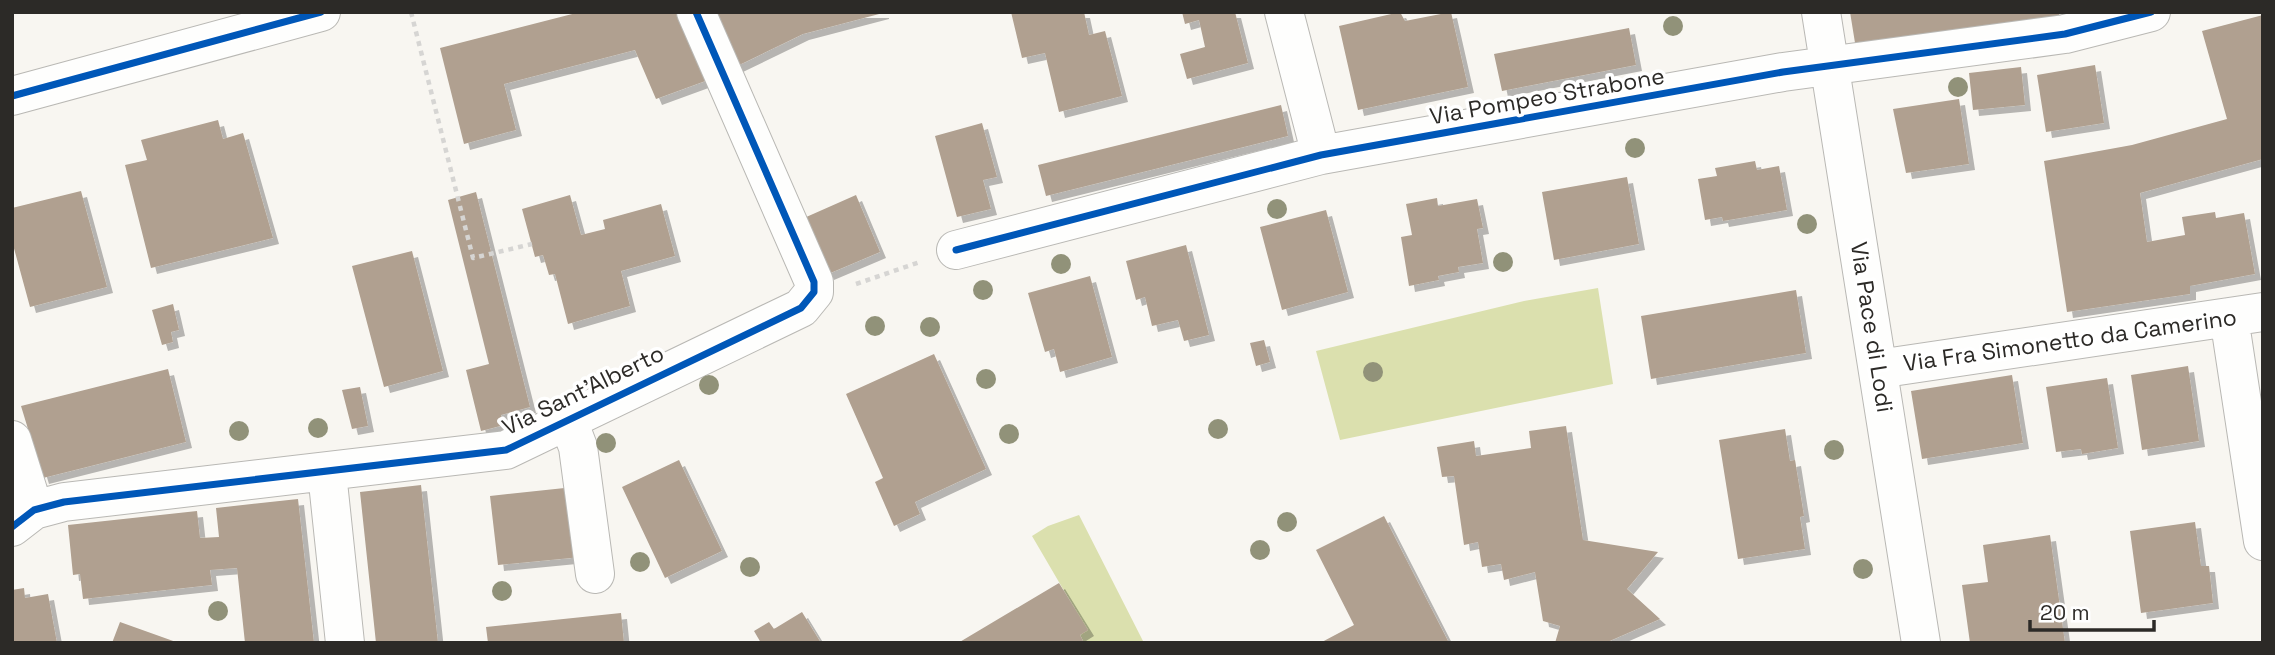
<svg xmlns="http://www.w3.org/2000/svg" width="2275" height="655" font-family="'Space Grotesk',sans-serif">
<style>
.green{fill:#dbe0ae}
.building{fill:#b0a090;filter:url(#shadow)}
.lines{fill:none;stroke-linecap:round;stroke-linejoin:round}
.minor-casing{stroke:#b9b8b4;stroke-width:40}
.path{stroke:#d6d5d3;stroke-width:4.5;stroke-dasharray:5 5;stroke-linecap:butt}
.minor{stroke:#fefefd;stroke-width:38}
.cycleway-casing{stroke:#fff;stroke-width:11}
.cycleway{stroke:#0057b8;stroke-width:7}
.tree{fill:#919279}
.labels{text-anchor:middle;stroke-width:7;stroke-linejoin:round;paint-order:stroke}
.street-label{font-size:23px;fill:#2c2a27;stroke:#fff}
</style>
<defs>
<filter id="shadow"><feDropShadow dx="6" dy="6" stdDeviation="0" flood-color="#0004"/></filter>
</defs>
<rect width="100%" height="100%" fill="#f8f6f1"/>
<path class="green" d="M1598,288L1613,384L1340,440L1316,351L1524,301Z
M1079,515L1144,643H1084L1080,635L1087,630L1032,536L1048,526Z"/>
<path class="building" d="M580,12H678L708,80L656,99L635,50L504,84L516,130L464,144L440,48Z
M713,12H883V13L803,34L737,66Z
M1011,12H1084L1089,35L1105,31L1122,96L1059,112L1045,53L1022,58Z
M1182,12H1235L1248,63L1187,79L1180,54L1205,47L1199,20L1185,24Z
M1400,12L1405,21L1451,12L1468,87L1358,110L1339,26Z
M1850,12H2059L2060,21L1856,49Z
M2263,15V159L2140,193L2147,242L2185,235L2182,217L2215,212L2216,218L2244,213L2255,274L2190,286V294L2067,312L2044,161L2132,145L2227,119L2202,31Z
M1629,28L1636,65L1502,91L1494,54Z
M2095,65L2104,123L2046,132L2037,75Z
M2021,67L2025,105L1973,110L1969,73Z
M1959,99L1969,164L1906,173L1893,109Z
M1281,105L1288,136L1046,196L1038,165Z
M218,120L223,139L243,133L273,238L151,268L125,165L147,160L141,140Z
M982,123L997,177L983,180L991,209L957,217L935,136Z
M1755,161L1757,170L1779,166L1787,210L1723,221L1722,217L1705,220L1698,179L1717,176L1715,168Z
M1627,177L1639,244L1554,260L1542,192Z
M81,191L107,287L30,307L12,241V208Z
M476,192L530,407L501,415L504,425L481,431L466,370L489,364L448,200Z
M570,195L581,235L605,229L603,220L661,204L675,256L621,271L630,306L568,324L555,274L549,275L543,255L535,257L522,209Z
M856,195L880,252L828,274L804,218Z
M1437,198L1438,206L1477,199L1483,228L1477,229L1483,263L1458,267L1459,272L1438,276L1439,280L1409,286L1401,237L1412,235L1406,204Z
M1326,210L1348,292L1282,310L1260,227Z
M1186,245L1209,335L1184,341L1178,320L1152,326L1145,297L1136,300L1126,261Z
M412,251L443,371L384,387L352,266Z
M1090,276L1112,357L1060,372L1054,349L1045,352L1028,293Z
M1796,290L1806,353L1651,379L1641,316Z
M173,304L179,330L171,332L173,342L162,345L152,310Z
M1264,340L1270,362L1256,366L1250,343Z
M934,354L986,469L915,502L920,514L894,526L875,482L883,478L846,394Z
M2188,366L2199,441L2142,450L2131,375Z
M168,369L186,442L43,478L21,406Z
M2012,375L2023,443L1922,459L1911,391Z
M2107,378L2118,448L2082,454L2081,449L2056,452L2046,387Z
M360,387L368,426L352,429L342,390Z
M1566,426L1583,540L1658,552L1627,589L1660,619L1605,643H1555L1560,626L1543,621L1535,572L1504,580L1501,564L1482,567L1478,542L1464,545L1454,476L1442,477L1437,447L1474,441L1476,456L1531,448L1529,431Z
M1785,429L1790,461L1795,460L1804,516L1800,517L1805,549L1738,559L1719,440Z
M679,460L722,551L665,578L622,487Z
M421,485L438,643H376L360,492Z
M574,487L581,557L498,565L490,496Z
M298,499L314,643H245L237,568L210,570L212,585L83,599L80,574L73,575L68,525L197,511L200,538L219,537L216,508Z
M1384,516L1449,643H1320L1354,625L1316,550Z
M2195,522L2201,566H2209L2213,603L2141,613L2130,531Z
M2050,535L2065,643H1970L1962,585L1988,582L1983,545Z
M1059,583L1088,630L1080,635L1084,643H958Z
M24,588L25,598L48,594L57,643H12V590Z
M802,612L821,643H761L754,631L769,622L774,629Z
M621,613L624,643H488L486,627Z
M120,622L176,642V643H112Z"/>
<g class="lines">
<g class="minor-casing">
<path id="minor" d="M1284,12L1321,155
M1821,12L1921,643
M12,96L321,12
M956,250L1321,155L1783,72L2065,34L2151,12
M2229,317L2263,541
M1878,369L2263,312
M567,418L578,447L595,574
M12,440L34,510
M327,473L345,643
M12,527L34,510L64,502L506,450L801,308L814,292V282L696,12"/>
</g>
<path class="path" d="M411,12L473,258L532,244
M856,284L920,262"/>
<use href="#minor" class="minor"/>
<g class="cycleway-casing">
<path id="cycleway" d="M12,96L321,12
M956,250L1321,155L1783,72L2065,34L2151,12
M12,527L34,510L64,502L506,450L801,308L814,292V282L696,12"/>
</g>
<use href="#cycleway" class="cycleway"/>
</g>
<g class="tree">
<circle cx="1673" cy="26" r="10"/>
<circle cx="1958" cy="87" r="10"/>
<circle cx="1635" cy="148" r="10"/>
<circle cx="1277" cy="209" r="10"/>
<circle cx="1807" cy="224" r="10"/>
<circle cx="1503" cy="262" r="10"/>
<circle cx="1061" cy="264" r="10"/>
<circle cx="983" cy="290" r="10"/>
<circle cx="875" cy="326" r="10"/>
<circle cx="930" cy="327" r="10"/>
<circle cx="1373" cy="372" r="10"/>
<circle cx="986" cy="379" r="10"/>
<circle cx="709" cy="385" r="10"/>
<circle cx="318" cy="428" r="10"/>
<circle cx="1218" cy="429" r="10"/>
<circle cx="239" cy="431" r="10"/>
<circle cx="1009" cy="434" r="10"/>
<circle cx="606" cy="443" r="10"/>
<circle cx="1834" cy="450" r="10"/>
<circle cx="1287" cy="522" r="10"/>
<circle cx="1260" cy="550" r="10"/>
<circle cx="640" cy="562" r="10"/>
<circle cx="750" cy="567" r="10"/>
<circle cx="1863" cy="569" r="10"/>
<circle cx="502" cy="591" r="10"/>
<circle cx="218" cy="611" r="10"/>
</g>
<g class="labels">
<g class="street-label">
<text transform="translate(1547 96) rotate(-10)" y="8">Via Pompeo Strabone</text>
<text transform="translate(1872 327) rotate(81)" y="8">Via Pace di Lodi</text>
<text transform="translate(2070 340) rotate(-8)" y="8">Via Fra Simonetto da Camerino</text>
<text transform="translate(583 390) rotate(-26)" y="8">Via Sant'Alberto</text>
</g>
</g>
<rect width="2275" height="655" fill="none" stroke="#2c2a27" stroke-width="28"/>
<path d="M2030 620v10h124v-10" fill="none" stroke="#2c2a27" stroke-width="3.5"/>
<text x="2040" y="620" font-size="21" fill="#2c2a27" stroke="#ffffff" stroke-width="5" paint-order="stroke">20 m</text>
</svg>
